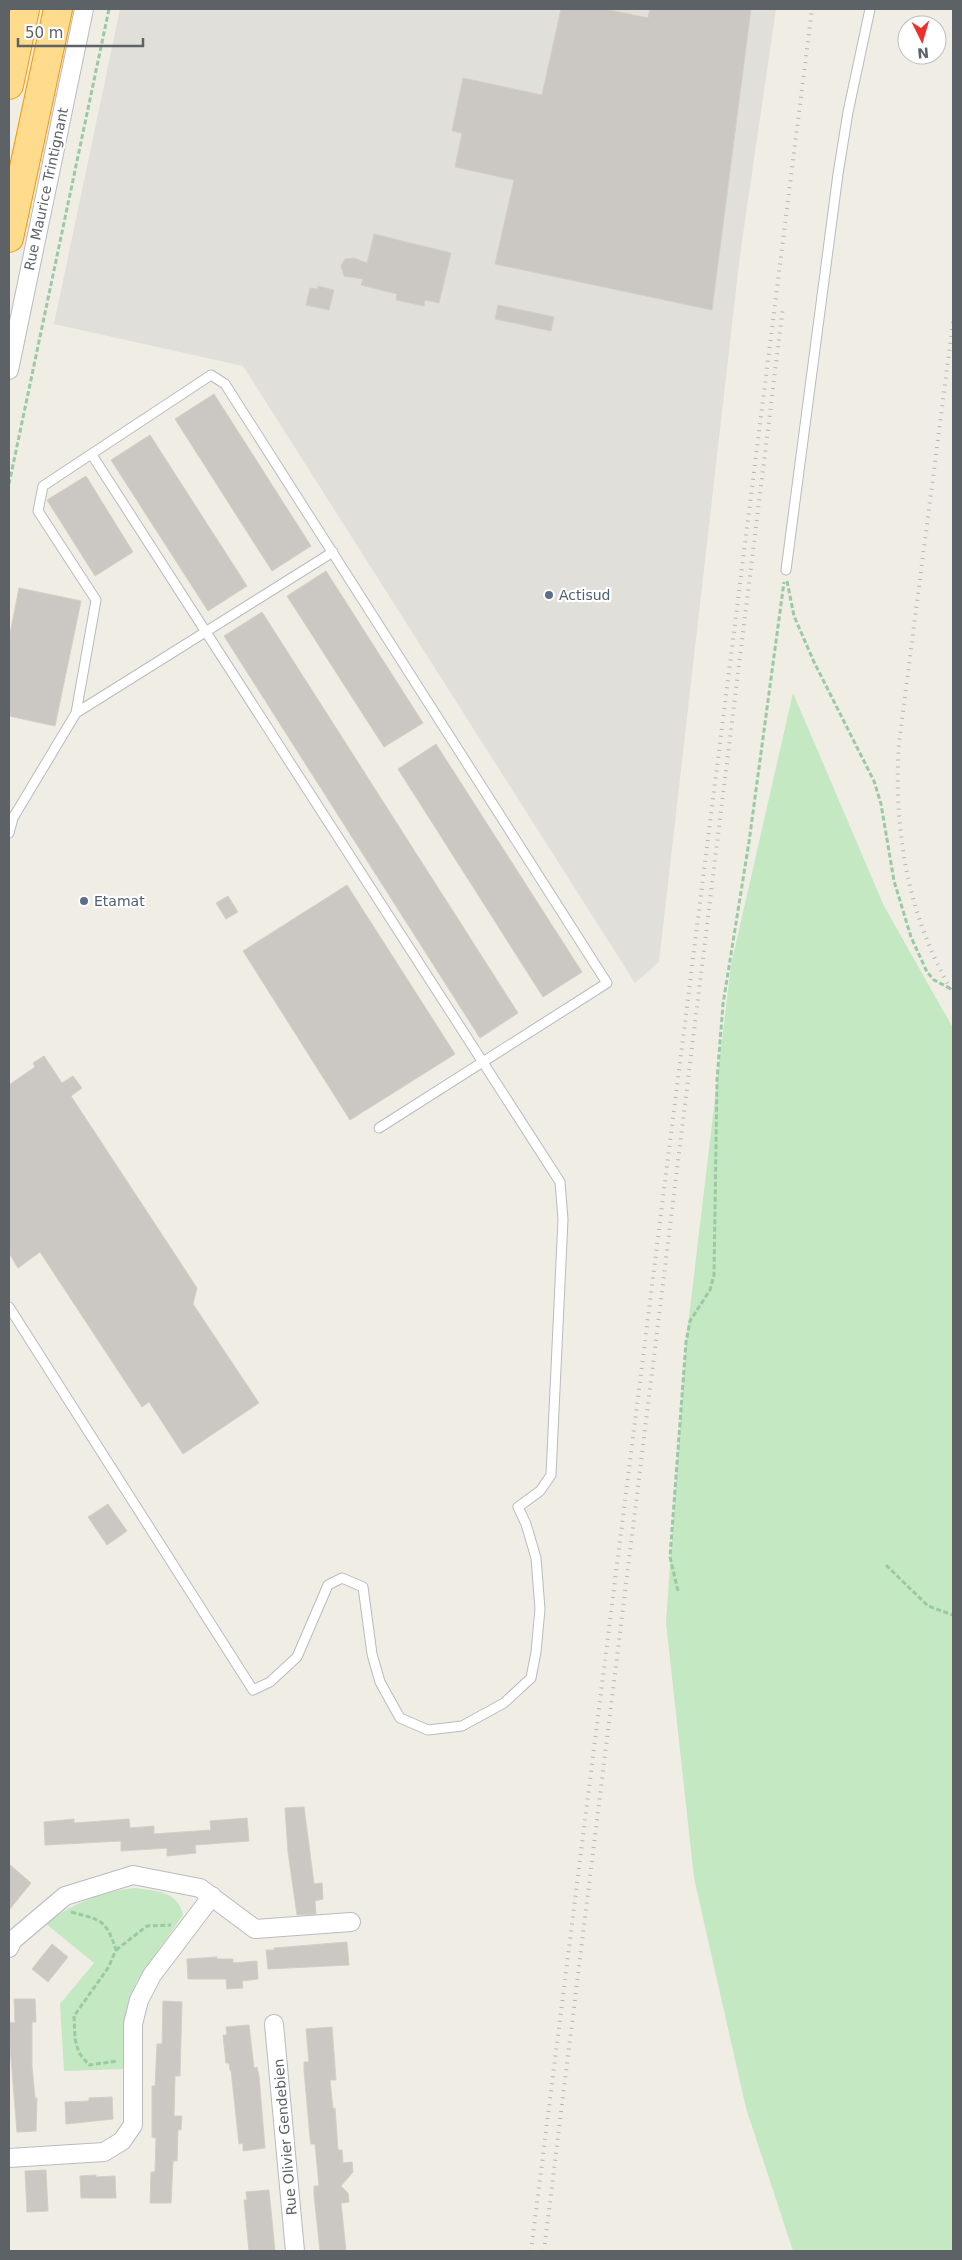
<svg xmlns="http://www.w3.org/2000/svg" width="962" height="2260" font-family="'DejaVu Sans',sans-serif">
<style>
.industrial{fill:#e1dfda}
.green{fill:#c4e8c1}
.building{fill:#cbc7c2;stroke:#d5cec3}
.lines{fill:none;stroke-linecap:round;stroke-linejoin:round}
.lane-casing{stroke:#b8bbbf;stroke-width:11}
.street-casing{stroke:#b8bbbf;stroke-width:20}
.highway-casing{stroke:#f59900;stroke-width:30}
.path{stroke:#9ac9a5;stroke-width:3;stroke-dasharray:5 2.5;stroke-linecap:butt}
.lane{stroke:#fff;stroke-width:9}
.street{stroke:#fff;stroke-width:18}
.highway{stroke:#ffdb8d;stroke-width:28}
.rail{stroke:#b4b5b6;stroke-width:4;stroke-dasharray:1 6;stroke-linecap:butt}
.service-dot{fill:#5c6f8a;stroke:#fff;stroke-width:2}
.labels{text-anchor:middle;stroke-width:4.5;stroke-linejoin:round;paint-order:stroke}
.street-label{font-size:14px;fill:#5d6266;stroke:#fff}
.service-label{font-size:14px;fill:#4e5e75;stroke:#fff;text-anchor:start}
</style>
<rect width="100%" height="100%" fill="#f0ede5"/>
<path class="industrial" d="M120,9H776L740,255L659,962L635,983L243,366L54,324Z"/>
<path class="green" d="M793,693L884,906L953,1028V2251H793L746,2108L694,1878L666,1622L686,1342L731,965Z
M135,1888C156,1891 178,1891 183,1915L137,1981L130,2000L125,2069L64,2071L60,2004L94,1963L45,1923C73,1904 102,1891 135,1888Z"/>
<path class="building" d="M561,9H605L648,18L650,9H751L712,310L495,264L514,180L455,167L462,133L452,131L463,78L542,95Z
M374,234L451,253L439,303L425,300L424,306L396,300L397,294L361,285L363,279L344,276L341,266L345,259L354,258L367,263Z
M318,286L334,290L329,310L306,305L310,288L318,289Z
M498,305L554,317L551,331L495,319Z
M214,394L311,546L272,571L175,419Z
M150,435L247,586L208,611L111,460Z
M86,476L133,552L95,576L47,500Z
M326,571L423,723L384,747L287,596Z
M19,588L81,601L55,726L9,716V639Z
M262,612L518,1013L480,1038L224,636Z
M436,744L582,972L543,997L398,769Z
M347,885L455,1054L350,1120L243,951Z
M228,896L238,912L226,919L216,903Z
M44,1056L62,1083L73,1076L82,1088L71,1096L197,1288L193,1304L259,1403L183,1454L149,1402L142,1407L40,1252L18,1268L9,1253V1085L35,1067L33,1063Z
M108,1504L127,1531L107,1545L88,1517Z
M304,1807L314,1884L322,1883L323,1899L315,1901L316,1914L297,1915L288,1852L285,1808Z
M247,1818L249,1841L195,1845L196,1853L167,1856V1848L121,1851V1841L45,1845L44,1822L74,1819V1823L129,1819L130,1828L154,1826V1834L211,1830L210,1821Z
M9,1864L31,1883L9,1910Z
M347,1942L349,1965L268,1969L266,1950H274V1948Z
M52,1944L68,1957L48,1982L32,1969Z
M217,1957V1959H233V1963L257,1961L258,1979L242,1981L243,1988L227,1989L226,1979H188L187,1959Z
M14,1999H35L36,2022H32V2066L35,2098H37L36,2131L17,2132L10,2046L9,2022L15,2023Z
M163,2001L182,2002L180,2076H175L174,2116H182L181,2130L178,2129L177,2161H173L171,2203H150L151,2172H155L156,2138L152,2137V2086H155L157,2044H162Z
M249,2025L254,2068L257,2067L259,2076L265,2148L243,2151V2143L239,2144L231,2070H230L229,2063H226L223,2035H227L226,2027Z
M332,2027L336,2080H330L333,2109L335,2108L338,2150H342L343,2163L352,2162L353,2172L341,2186L348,2193L349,2202L341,2203L346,2251H320L314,2195V2186H319L315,2144H311L310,2138L304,2070V2062H309L306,2029Z
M112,2097L113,2119L66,2124L65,2102L89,2101V2098Z
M46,2170L48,2211L27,2212L25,2171Z
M96,2175V2177L115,2176L116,2198H81L80,2176Z
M269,2190L275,2251H249L244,2200H247L246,2192Z"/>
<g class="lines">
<g class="lane-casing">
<path id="lane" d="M786,570L838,174L848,112L870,9
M76,713L96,600L38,511L43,486L211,375L225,384L607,983L379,1128
M13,818L76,713L333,552
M9,833L13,818L9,817
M9,1307L253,1690L270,1682L297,1657L328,1585L342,1578L363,1587L372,1654L380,1682L400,1718L428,1730L462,1726L504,1703L531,1678L536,1652L540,1609L536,1558L526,1524L518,1507L540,1491L551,1475L563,1219L560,1182L92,455"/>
</g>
<g class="street-casing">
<path id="street" d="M9,370L84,9
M9,1948L13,1940L65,1896L133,1875L200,1888L255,1929L351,1922
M274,2024L295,2251
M9,2158L104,2152L122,2141L133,2125V2024L139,2000L152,1975L212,1896"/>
</g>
<g class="highway-casing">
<path id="highway" d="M9,85L25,9
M9,238L58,9"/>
</g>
<path class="path" d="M9,484L109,9
M787,581L794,616L814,662L874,781L881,804L894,881L911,937L927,972L934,980L953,990
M886,1565L928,1606L953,1615
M678,1591L670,1557L686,1342L690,1321L710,1290L714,1275L717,1080L723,1004L749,842L784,582
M71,1912C101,1920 106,1919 116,1950L108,1968L74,2016L75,2039L79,2053L89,2065L117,2061
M116,1950L147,1926L171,1925"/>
<use href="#lane" class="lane"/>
<use href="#street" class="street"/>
<use href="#highway" class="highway"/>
<path class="rail" d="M953,322L899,743C893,830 908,917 953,993
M531,2251L812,9
M544,2251L783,307"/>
</g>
<g class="service-dot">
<circle cx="549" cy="595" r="5"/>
<circle cx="84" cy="901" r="5"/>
</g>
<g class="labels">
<g class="street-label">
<text transform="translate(46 189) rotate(-78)" y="5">Rue Maurice Trintignant</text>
<text transform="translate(285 2137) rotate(-95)" y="5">Rue Olivier Gendebien</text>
</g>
<g class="service-label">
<text x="559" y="600">Actisud</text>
<text x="94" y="906">Etamat</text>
</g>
</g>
<rect width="962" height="2260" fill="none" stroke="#5d6266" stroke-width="20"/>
<g transform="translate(922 40) rotate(175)"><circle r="24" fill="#ffffff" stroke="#bec0c2"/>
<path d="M0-4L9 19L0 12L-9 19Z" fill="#ee302d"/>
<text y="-8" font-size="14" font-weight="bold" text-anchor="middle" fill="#5d6266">N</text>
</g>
<path d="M18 38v8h125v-8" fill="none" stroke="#5d6266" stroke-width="2.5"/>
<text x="25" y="38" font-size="15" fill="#5d6266" stroke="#ffffff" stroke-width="4" paint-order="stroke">50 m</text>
</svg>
